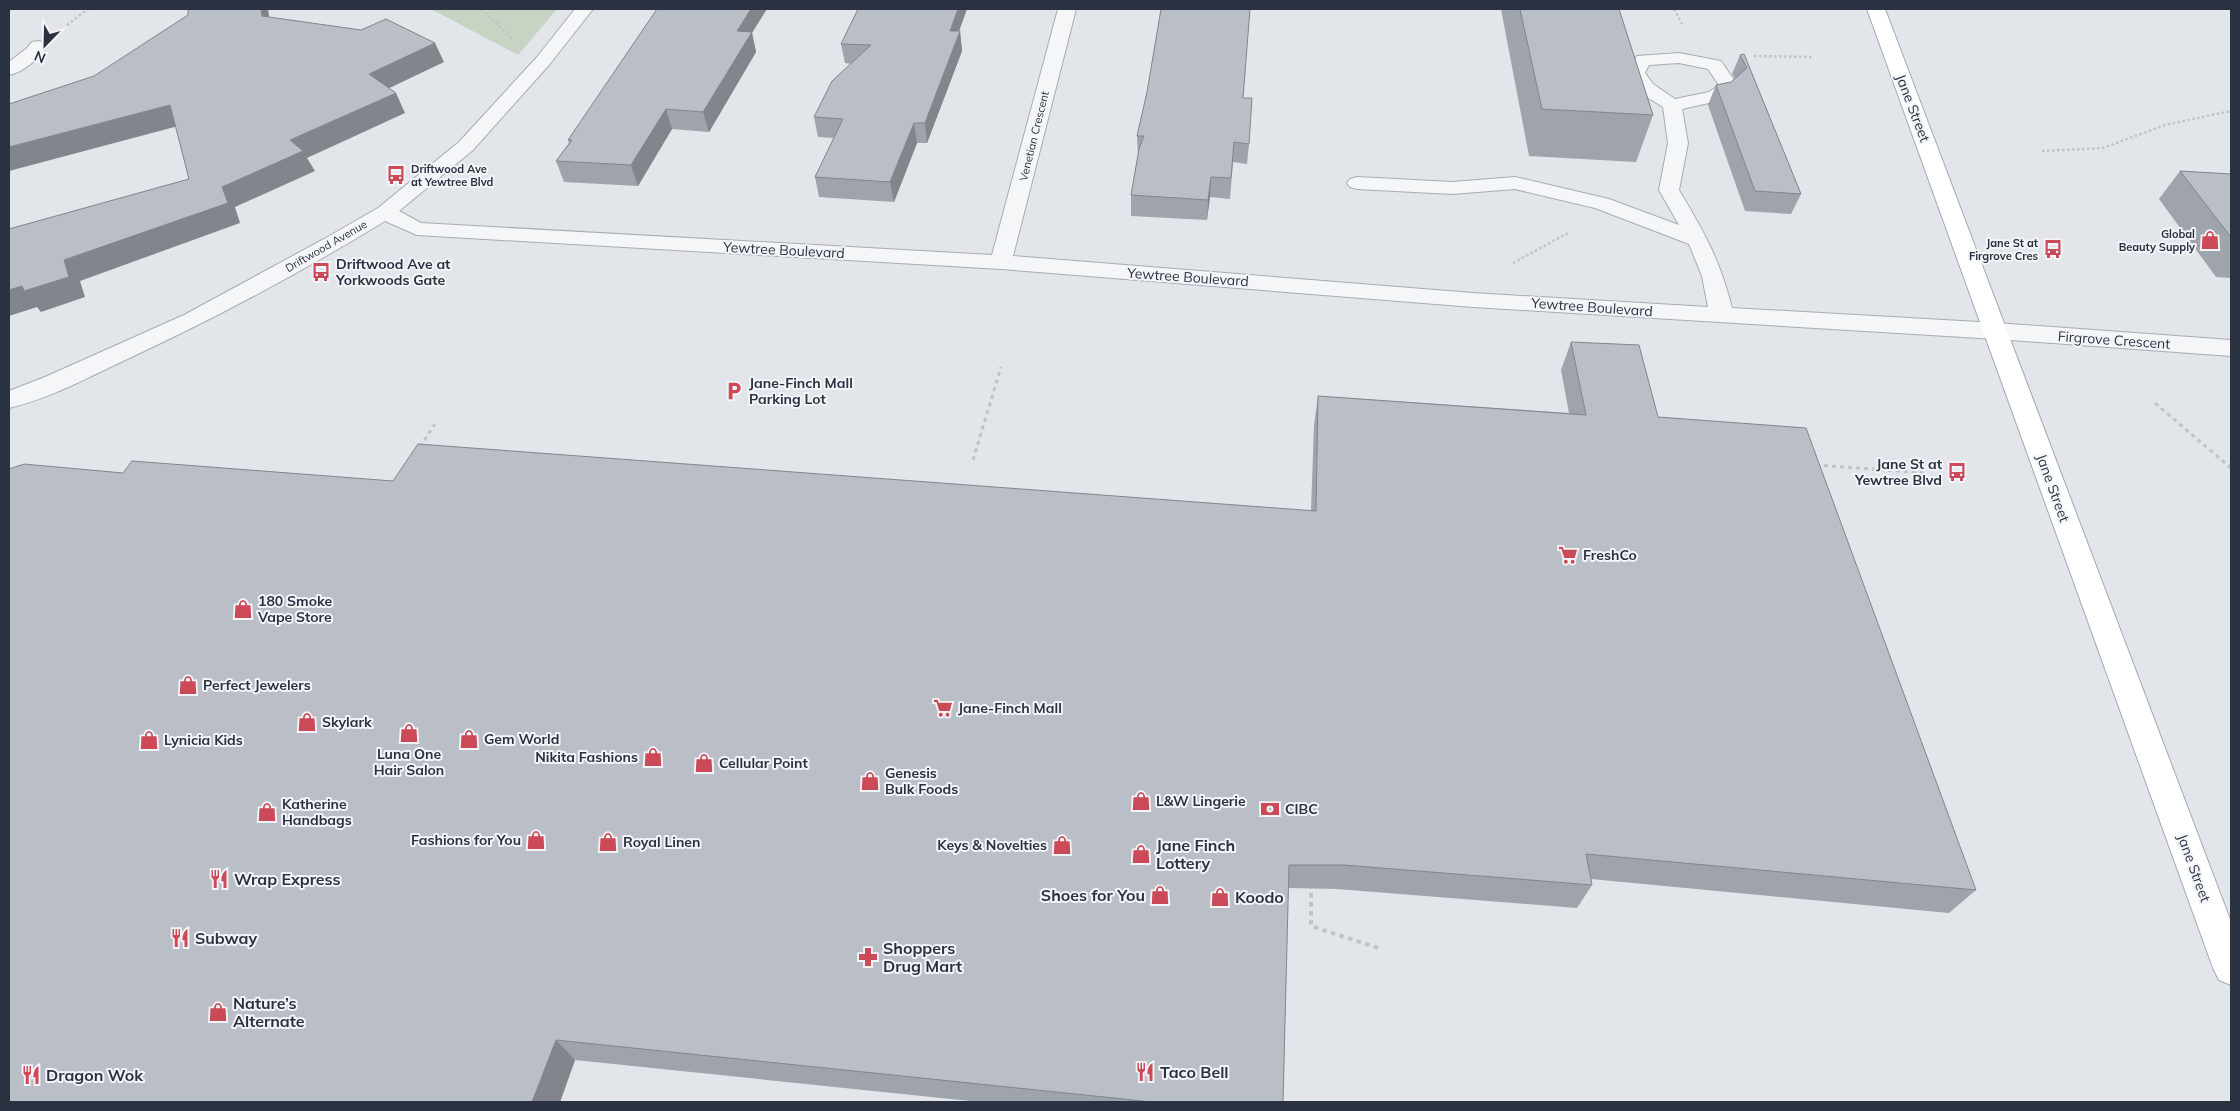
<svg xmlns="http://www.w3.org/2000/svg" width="2240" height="1111" font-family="Mulish,sans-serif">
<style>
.green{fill:#c7d4c3}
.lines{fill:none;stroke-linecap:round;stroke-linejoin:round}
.minor-casing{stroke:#a7acb4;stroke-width:2}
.major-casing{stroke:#a1a9b6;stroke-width:2}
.path-far2{stroke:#c0c3c9;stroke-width:2.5;stroke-dasharray:2.5 2.5;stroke-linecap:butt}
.path-far1{stroke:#c0c3c9;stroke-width:3;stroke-dasharray:4 4;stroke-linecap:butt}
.path{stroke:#c0c3c9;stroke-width:4;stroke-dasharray:4.5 4.5;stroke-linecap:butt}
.minor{fill:#f5f6f8;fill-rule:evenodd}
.major{fill:#fff;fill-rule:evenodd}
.wall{fill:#9fa3ab}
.shaded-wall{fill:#82858b}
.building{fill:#b9bec7;stroke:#82858b}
.labels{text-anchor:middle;stroke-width:4;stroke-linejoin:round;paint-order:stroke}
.far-street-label{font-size:11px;fill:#2a3242;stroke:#f2f4f7}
.far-poi-label{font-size:11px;font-weight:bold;fill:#2a3242;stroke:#f2f4f7;text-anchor:end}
.street-label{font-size:14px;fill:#2a3242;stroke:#f2f4f7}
.poi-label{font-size:14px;font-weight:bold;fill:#2a3242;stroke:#f2f4f7;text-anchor:start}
.near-poi-label{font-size:16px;font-weight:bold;fill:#2a3242;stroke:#f2f4f7;text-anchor:start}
</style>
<rect width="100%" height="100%" fill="#e2e5ea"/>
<path class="green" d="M431,9H557L518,55Z"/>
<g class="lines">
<g class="minor-casing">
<path id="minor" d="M575,9H593L549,65L473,150L399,211L421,223L992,255L1058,9H1076L1013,256L1473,293L1708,307L1702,276L1689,244L1595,208L1515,189L1452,194L1357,189L1350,187L1347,183L1350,179L1357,177L1452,182L1515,177L1609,199L1679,225L1659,190L1668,143L1663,107L1639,92L1627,73L1637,56L1679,53L1721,61L1738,86L1722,100L1682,109L1688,143L1679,190C1704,232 1720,260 1732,308L1996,323L2231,340V356L1996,339L1473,307L1001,269L417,235L385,221C300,273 212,320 121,362C85,379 48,399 9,408V391L45,377L184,315L324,239L378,208L459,142L537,57ZM1679,63L1708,69L1719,85L1709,92L1675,99L1653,84L1645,73L1649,65Z
M38,41L44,42L47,46C39,58 24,72 9,75V62L27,48L32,42Z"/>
</g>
<g class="major-casing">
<path id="major" d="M1867,9H1885L2231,922V985L2219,980L2213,968Z"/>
</g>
<path class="path-far2" d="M481,9L513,39
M1674,9L1682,24
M67,25L88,9
M1754,56L1812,57
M2042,151L2103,148L2165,125L2231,111
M1513,263L1568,233"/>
<path class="path-far1" d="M2155,403L2231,468
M420,447L435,424
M973,460L1001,367
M1816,465L1925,473"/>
<path class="path" d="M1311,884V926L1378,948"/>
<use href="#minor" class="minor"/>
<use href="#major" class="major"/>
</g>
<path class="wall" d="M967,9L959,31H960L962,51L927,143H917L894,202L819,197L815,177L834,138L818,137L814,117L851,64L845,63L841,44Z
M1501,9H1619L1653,115L1636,162L1529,156Z
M752,33L756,52L709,132L672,129L638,186L564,182L556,161L569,143L568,140Z
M1744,54L1801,194L1791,214L1745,211L1708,105L1716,85L1731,82L1735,79L1732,74L1740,55Z
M1147,92L1243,98L1249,144L1247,164L1233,162L1230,199L1210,197L1207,220L1131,216V195L1138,156L1137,136Z
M2180,171L2231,174V278L2216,277L2159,199Z
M1571,342L1658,417L1976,890L1949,913L1591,879L1592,885L1577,908L1337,889L1288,888L1283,1102H980L575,1060L560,1102L123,473L1311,511L1314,425L1318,396L1569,413L1561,370Z"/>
<path class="shaded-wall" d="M261,9H268L272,35L262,16Z
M751,9H767L752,33L756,52L709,132L703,112L737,31Z
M958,9H967L952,50L950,31Z
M960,31L962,51L927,143L925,123Z
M435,43L444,62L379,93L369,74Z
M396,93L405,113L307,158L315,171L235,207L240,223L80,281L85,297L41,312L37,307L9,316V290L64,260L222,187L290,140Z
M170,105L182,125L9,171V147Z
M666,109L672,129L638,186L631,165Z
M914,123L917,143L894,202L890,182Z
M1211,177L1210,197L1207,220L1208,200Z
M556,1040L575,1060L560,1102H532Z"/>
<path class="building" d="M188,9H261L262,16L361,30L386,19L435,43L369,74L396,93L290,140L303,151L222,187L228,203L64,260L69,277L24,291L22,286L9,290V229L189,179L170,105L9,147V104L94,76L188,15Z
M657,9H751L737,31L752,32L703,112L666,109L631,165L556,161L572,140H568Z
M858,9H958L950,31H960L925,123H914L890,182L815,177L843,119L814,117L832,81L871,45L841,44Z
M1161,9H1250L1243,98H1252L1249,144L1234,142L1231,178L1211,177L1208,200L1131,195L1139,149L1144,136H1137L1147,92Z
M1520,9H1619L1653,115L1542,109Z
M1744,54L1801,194L1755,191L1716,85L1731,82L1747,68L1740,55Z
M2180,171L2231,174V237Z
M1571,342L1639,345L1658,417L1806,428L1976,890L1586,854L1592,885L1344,865H1289L1283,1102H1152L556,1040L532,1102H9V469L24,464L123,473L132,461L393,481L418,444L1316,511L1318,396L1586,415Z"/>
<defs>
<g id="bus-bare" transform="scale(1.5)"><path d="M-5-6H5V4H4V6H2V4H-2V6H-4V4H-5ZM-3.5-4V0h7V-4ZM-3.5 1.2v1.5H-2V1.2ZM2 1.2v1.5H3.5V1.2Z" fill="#cc4a58" stroke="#f2f4f7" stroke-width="2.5" paint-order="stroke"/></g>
<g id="shop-bare" transform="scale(1.5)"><path d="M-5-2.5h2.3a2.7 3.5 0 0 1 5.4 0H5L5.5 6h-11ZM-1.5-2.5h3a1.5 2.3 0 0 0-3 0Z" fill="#cc4a58" stroke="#f2f4f7" stroke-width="2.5" paint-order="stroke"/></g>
<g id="parking-bare" transform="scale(1.5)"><path d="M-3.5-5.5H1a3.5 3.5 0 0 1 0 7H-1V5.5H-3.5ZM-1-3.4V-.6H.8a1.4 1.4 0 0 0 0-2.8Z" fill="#cc4a58" stroke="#f2f4f7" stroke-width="2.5" paint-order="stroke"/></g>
<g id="supermarket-bare" transform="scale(1.5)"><path d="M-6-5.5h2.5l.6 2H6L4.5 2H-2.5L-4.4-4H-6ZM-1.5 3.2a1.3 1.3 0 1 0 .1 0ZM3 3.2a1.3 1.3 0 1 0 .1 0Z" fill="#cc4a58" stroke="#f2f4f7" stroke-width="2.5" paint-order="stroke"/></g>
<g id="bank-bare" transform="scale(1.5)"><path d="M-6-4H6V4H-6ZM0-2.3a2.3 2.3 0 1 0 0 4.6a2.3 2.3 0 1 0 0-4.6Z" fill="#cc4a58" stroke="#f2f4f7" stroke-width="2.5" paint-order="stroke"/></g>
<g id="restaurant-bare" transform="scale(1.5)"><path d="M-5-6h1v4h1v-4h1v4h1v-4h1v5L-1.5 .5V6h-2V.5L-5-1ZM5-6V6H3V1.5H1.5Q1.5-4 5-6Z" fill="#cc4a58" stroke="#f2f4f7" stroke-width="2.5" paint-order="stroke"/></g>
<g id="pharmacy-bare" transform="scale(1.5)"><path d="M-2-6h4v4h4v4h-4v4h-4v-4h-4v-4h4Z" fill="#cc4a58" stroke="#f2f4f7" stroke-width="2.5" paint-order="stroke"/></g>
</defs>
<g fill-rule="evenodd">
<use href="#bus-bare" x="396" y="175"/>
<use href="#shop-bare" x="2210" y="240"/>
<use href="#bus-bare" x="2053" y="249"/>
<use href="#bus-bare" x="321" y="272"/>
<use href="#parking-bare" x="734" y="391"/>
<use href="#bus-bare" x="1957" y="472"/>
<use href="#supermarket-bare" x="1568" y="555"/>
<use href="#shop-bare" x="243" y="609"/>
<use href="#shop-bare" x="188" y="685"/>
<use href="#supermarket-bare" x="943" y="708"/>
<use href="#shop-bare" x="307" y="722"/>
<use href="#shop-bare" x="409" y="733"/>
<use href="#shop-bare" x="469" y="739"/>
<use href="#shop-bare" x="149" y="740"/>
<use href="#shop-bare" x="653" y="757"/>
<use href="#shop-bare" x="704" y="763"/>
<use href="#shop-bare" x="870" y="781"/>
<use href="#shop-bare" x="1141" y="801"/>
<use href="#bank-bare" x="1270" y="809"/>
<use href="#shop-bare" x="267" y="812"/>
<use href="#shop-bare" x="536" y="840"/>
<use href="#shop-bare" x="608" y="842"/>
<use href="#shop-bare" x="1062" y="845"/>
<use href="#shop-bare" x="1141" y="854"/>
<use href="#restaurant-bare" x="219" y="879"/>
<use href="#shop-bare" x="1160" y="895"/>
<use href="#shop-bare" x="1220" y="897"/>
<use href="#restaurant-bare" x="180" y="938"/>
<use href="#pharmacy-bare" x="868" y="957"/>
<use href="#shop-bare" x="218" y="1012"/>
<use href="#restaurant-bare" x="1145" y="1072"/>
<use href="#restaurant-bare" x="31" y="1075"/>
</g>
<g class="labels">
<g class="far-street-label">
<text transform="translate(1034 136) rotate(-76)" y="4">Venetian Crescent</text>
<text transform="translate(326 246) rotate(-30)" y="4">Driftwood Avenue</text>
</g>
<g class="far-poi-label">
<text x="411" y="173" text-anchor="start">Driftwood Ave<tspan x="411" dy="13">at Yewtree Blvd</tspan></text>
<text x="2195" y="238">Global<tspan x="2195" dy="13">Beauty Supply</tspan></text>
<text x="2038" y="247">Jane St at<tspan x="2038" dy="13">Firgrove Cres</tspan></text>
</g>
<g class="street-label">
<text transform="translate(1913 108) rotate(69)" y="5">Jane Street</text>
<text transform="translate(784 250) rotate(3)" y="5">Yewtree Boulevard</text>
<text transform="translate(1188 277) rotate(4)" y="5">Yewtree Boulevard</text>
<text transform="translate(1592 307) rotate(4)" y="5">Yewtree Boulevard</text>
<text transform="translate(2114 340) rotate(4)" y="5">Firgrove Crescent</text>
<text transform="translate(2053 488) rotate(70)" y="5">Jane Street</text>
<text transform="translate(2194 868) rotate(70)" y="5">Jane Street</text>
</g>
<g class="poi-label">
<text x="336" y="269">Driftwood Ave at<tspan x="336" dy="16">Yorkwoods Gate</tspan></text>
<text x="749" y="388">Jane-Finch Mall<tspan x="749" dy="16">Parking Lot</tspan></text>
<text x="1942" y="469" text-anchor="end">Jane St at<tspan x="1942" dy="16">Yewtree Blvd</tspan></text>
<text x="1583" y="560">FreshCo</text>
<text x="258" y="606">180 Smoke<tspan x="258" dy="16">Vape Store</tspan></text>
<text x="203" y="690">Perfect Jewelers</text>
<text x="958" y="713">Jane-Finch Mall</text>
<text x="322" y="727">Skylark</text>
<text x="484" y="744">Gem World</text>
<text x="164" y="745">Lynicia Kids</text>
<text x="409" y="759" text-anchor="middle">Luna One<tspan x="409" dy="16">Hair Salon</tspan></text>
<text x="638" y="762" text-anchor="end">Nikita Fashions</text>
<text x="719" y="768">Cellular Point</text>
<text x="885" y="778">Genesis<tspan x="885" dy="16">Bulk Foods</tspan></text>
<text x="1156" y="806">L&amp;W Lingerie</text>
<text x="282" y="809">Katherine<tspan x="282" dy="16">Handbags</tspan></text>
<text x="1285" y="814">CIBC</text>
<text x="521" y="845" text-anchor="end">Fashions for You</text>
<text x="623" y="847">Royal Linen</text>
<text x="1047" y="850" text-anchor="end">Keys &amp; Novelties</text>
</g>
<g class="near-poi-label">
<text x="1156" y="851">Jane Finch<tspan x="1156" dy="18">Lottery</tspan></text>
<text x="234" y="885">Wrap Express</text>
<text x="1145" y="901" text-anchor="end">Shoes for You</text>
<text x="1235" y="903">Koodo</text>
<text x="195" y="944">Subway</text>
<text x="883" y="954">Shoppers<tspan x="883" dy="18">Drug Mart</tspan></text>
<text x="233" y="1009">Nature’s<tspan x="233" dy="18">Alternate</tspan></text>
<text x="1160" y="1078">Taco Bell</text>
<text x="46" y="1081">Dragon Wok</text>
</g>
</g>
<rect width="2240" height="1111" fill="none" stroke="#2a3242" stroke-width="20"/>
<g transform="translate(45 45) rotate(203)" stroke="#f2f4f7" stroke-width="4" paint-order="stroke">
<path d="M0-4L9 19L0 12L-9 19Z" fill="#2a3242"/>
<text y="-8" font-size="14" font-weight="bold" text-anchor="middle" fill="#2a3242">N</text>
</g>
</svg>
